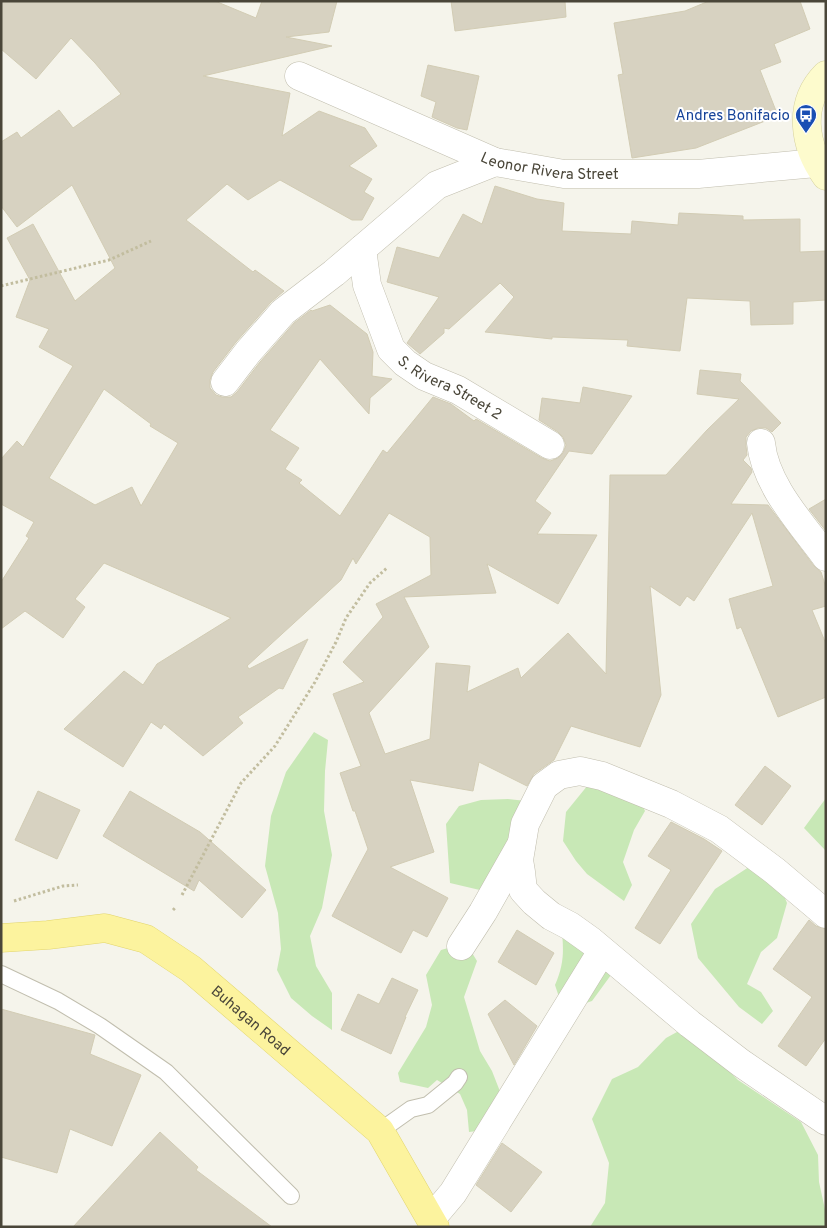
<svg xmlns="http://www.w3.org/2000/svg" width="827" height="1228" font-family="Overpass,sans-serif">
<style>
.green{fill:#c8e8b6}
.building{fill:#d7d2c1;stroke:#d2ccb4;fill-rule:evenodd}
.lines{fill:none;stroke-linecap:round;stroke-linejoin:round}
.lane-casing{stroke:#c1beae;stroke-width:18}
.street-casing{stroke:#c1beae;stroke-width:29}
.secondary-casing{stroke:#d4d09c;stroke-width:29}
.primary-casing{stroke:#e2d56d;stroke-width:29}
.path{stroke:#c2bd9f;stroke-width:3;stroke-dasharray:2.5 2.5;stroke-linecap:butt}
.lane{stroke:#fff;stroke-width:16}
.street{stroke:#fff;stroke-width:28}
.secondary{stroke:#fdfbcd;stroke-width:28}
.primary{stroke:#fcf39e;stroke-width:28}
.labels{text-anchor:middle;stroke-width:4;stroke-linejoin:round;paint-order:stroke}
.transit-label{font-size:15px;fill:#164399;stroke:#fff;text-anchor:end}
.street-label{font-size:15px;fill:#4a4639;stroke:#fff}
</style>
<rect width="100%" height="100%" fill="#f5f4eb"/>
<path class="green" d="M314,732L328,740L325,771L324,811L332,855L322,908L310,936L316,966L332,993V1030L312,1016L291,998L277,970L281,949L278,913L265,866L271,816L286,772Z
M592,780L635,789L645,811L634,830L623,862L632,885L624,901L587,874L576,861L563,841L566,812Z
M826,798V851L804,828Z
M508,799L526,801L484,891L450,883L446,824L459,806L481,800Z
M752,865L778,881L787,903L777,938L761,952L747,984L761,992L773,1011L762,1024L739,1007L698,958L691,924L715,889Z
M561,920L611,975L592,1001L574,1007L560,1000L555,985C566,960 563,946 561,920Z
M466,943L477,961L464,997L480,1051L492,1071L501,1094L477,1131L469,1132L467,1110L460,1094L437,1080L428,1088L400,1082L398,1073L426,1027L432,1005L426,975L441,950Z
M688,1026L706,1048L738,1080L801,1122L818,1155L819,1182L826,1214V1227H590L605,1203L609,1163L592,1119L612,1079L638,1067L666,1038Z"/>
<path class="building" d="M1,1H215L256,18L262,1H337L329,32L286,37L332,46L203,76L290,93L282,136L319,111L365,128L377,146L349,166L372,179L364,192L374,198L362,220H352L280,180L248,200L227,184L186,220L253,272L255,270L284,291L271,302L236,342L213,372L210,380V388L216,395L222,397H231L237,392L260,362L294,323L311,310L312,311L330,305L367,334L373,352L372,376L392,379L370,398L369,414L320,359L270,430L299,448L285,469L302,480L299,483L340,516L383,450L387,453L433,397L451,404L474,421L476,419L542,458L550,461L558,458L563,453L566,445L563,437L558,432L539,420L542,398L580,403L583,387L632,396L592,454L569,451L535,501L551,513L537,534L597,535L558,604L487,564L496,593L404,597L429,647L369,713L385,754L430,739L436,663L470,666L467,692L518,668L521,678L568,633L606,674L610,475H666L707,430L739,399L697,394L700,370L741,374L740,381L781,423L772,432L766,428H758L751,431L746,437V446L747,455L743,460L751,468L752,472L731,504L768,505L814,566L821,572L826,588V606L812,610L826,644V697L778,717L741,627L737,629L729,599L773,586L752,513L694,601L687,596L680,606L650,586L661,695L640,747L571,726L554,760L534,774L527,786L479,762L473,791L410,780L434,852L390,867L448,898L427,937L413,930L401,953L332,916L368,849L355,811H353L340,773L361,766L333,694L364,682L343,662L383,617L376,604L431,575L430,537L389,513L356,564L353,558L341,580L247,666L249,669L308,639L283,689L279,688L238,717L243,723L203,756L164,724L161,729L151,722L123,767L64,729L124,671L143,685L157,664L231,618L104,563L75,599L85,607L63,638L25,611L1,629V582L29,538L26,536L34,522L1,504V459L17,441L23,447L73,366L39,347L49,329L16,317L30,280L7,238L33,224L75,301L115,268L72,185L17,227L1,206V142L17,132L21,138L59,110L73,128L121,94L95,63L71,38L36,79L1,49ZM104,389L151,424L150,426L178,443L141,506L132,487L95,505L49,478Z
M451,1H565L566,17L455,31Z
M709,1H800L810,29L774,44L781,62L760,70L778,116L696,148L632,158L618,75L623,74L614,23L685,11Z
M428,65L479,76L467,130L457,128L432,117L436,102L421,96Z
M495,186L537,199L564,203L562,231L631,234L632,221L678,225L679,213L743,216V220L800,219V252L826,251V300L793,302V324L751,325L750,301L687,298L680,351L627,346L628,340L552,337V339L485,332L514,297L500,283L449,329L444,328V333L420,354L407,343L439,297L387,282L397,247L439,258L463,214L482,224Z
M826,499V531L809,509Z
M765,766L791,786L762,825L735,805Z
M38,791L80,810L57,859L15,840Z
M130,791L200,832L266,890L242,918L199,880L194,891L103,836Z
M671,822L704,839L722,851L660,944L635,928L671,870L648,856Z
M809,920L816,926L826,929V1038L806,1066L778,1046L812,997L773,969Z
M517,930L554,953L536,985L498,962Z
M392,978L418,990L405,1017H406L391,1054L341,1030L358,994L379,1004Z
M505,1000L537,1026L514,1065L488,1014Z
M1,1009L95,1035L90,1054L141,1075L112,1146L70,1129L57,1173L1,1157Z
M160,1132L198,1167L196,1170L272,1227H73Z
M502,1143L542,1172L511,1212L476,1185Z"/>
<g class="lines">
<g class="lane-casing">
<path id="lane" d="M1,974L58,1001L100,1026L166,1072L291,1196
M380,1131L411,1109L428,1105L455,1083L459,1077"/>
</g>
<g class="street-casing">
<g id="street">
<path id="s1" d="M299,76L495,162L564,174H698L816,163"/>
<path id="s2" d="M362,249L367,285L391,349L405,363L424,376L458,390L550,445"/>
<path d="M225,382L248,352L283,312L334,273L437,185L495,162"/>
<path d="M761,443C765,485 802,524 826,557"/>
<path d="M826,914L775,871L719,829L671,804L602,776L580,771L559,775L544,786L525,824L519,860L521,872L523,890L534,902L551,916L570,926L591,941L690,1024L741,1063L826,1121"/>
<path d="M461,946L483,912L521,845"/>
<path d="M431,1219L453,1193L602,951"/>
</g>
</g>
<g class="secondary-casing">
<path id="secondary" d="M826,75C797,104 804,146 826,176"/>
</g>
<g class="primary-casing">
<g id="primary">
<path id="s3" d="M1,938L48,935L105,928L146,939L191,969L380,1131L435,1227"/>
</g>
</g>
<path class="path" d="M1,286L109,260L151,241
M182,895L241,783L275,746L315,682L336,642L346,618L370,583L387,568
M14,901L63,886L78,885
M173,910L176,907"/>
<use href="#lane" class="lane"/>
<use href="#street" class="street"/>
<use href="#secondary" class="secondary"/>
<use href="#primary" class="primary"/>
</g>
<defs>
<g id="bus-pin" transform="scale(1.125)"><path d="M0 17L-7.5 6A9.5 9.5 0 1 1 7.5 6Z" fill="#1a4fb4" stroke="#fff"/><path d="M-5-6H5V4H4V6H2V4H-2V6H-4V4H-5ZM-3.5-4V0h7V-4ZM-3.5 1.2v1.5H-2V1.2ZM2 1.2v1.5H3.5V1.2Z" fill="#fff"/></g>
</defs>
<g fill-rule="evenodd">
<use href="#bus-pin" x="806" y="115"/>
</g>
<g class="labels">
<g class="transit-label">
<text x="790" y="120">Andres Bonifacio</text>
</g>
<g class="street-label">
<text dy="5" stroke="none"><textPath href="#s1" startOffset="269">Leonor Rivera Street</textPath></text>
<text dy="5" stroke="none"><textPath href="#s2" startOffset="176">S. Rivera Street 2</textPath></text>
<text dy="5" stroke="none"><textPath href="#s3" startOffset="280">Buhagan Road</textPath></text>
</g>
</g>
<rect width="827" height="1228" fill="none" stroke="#4a4639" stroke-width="5"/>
</svg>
